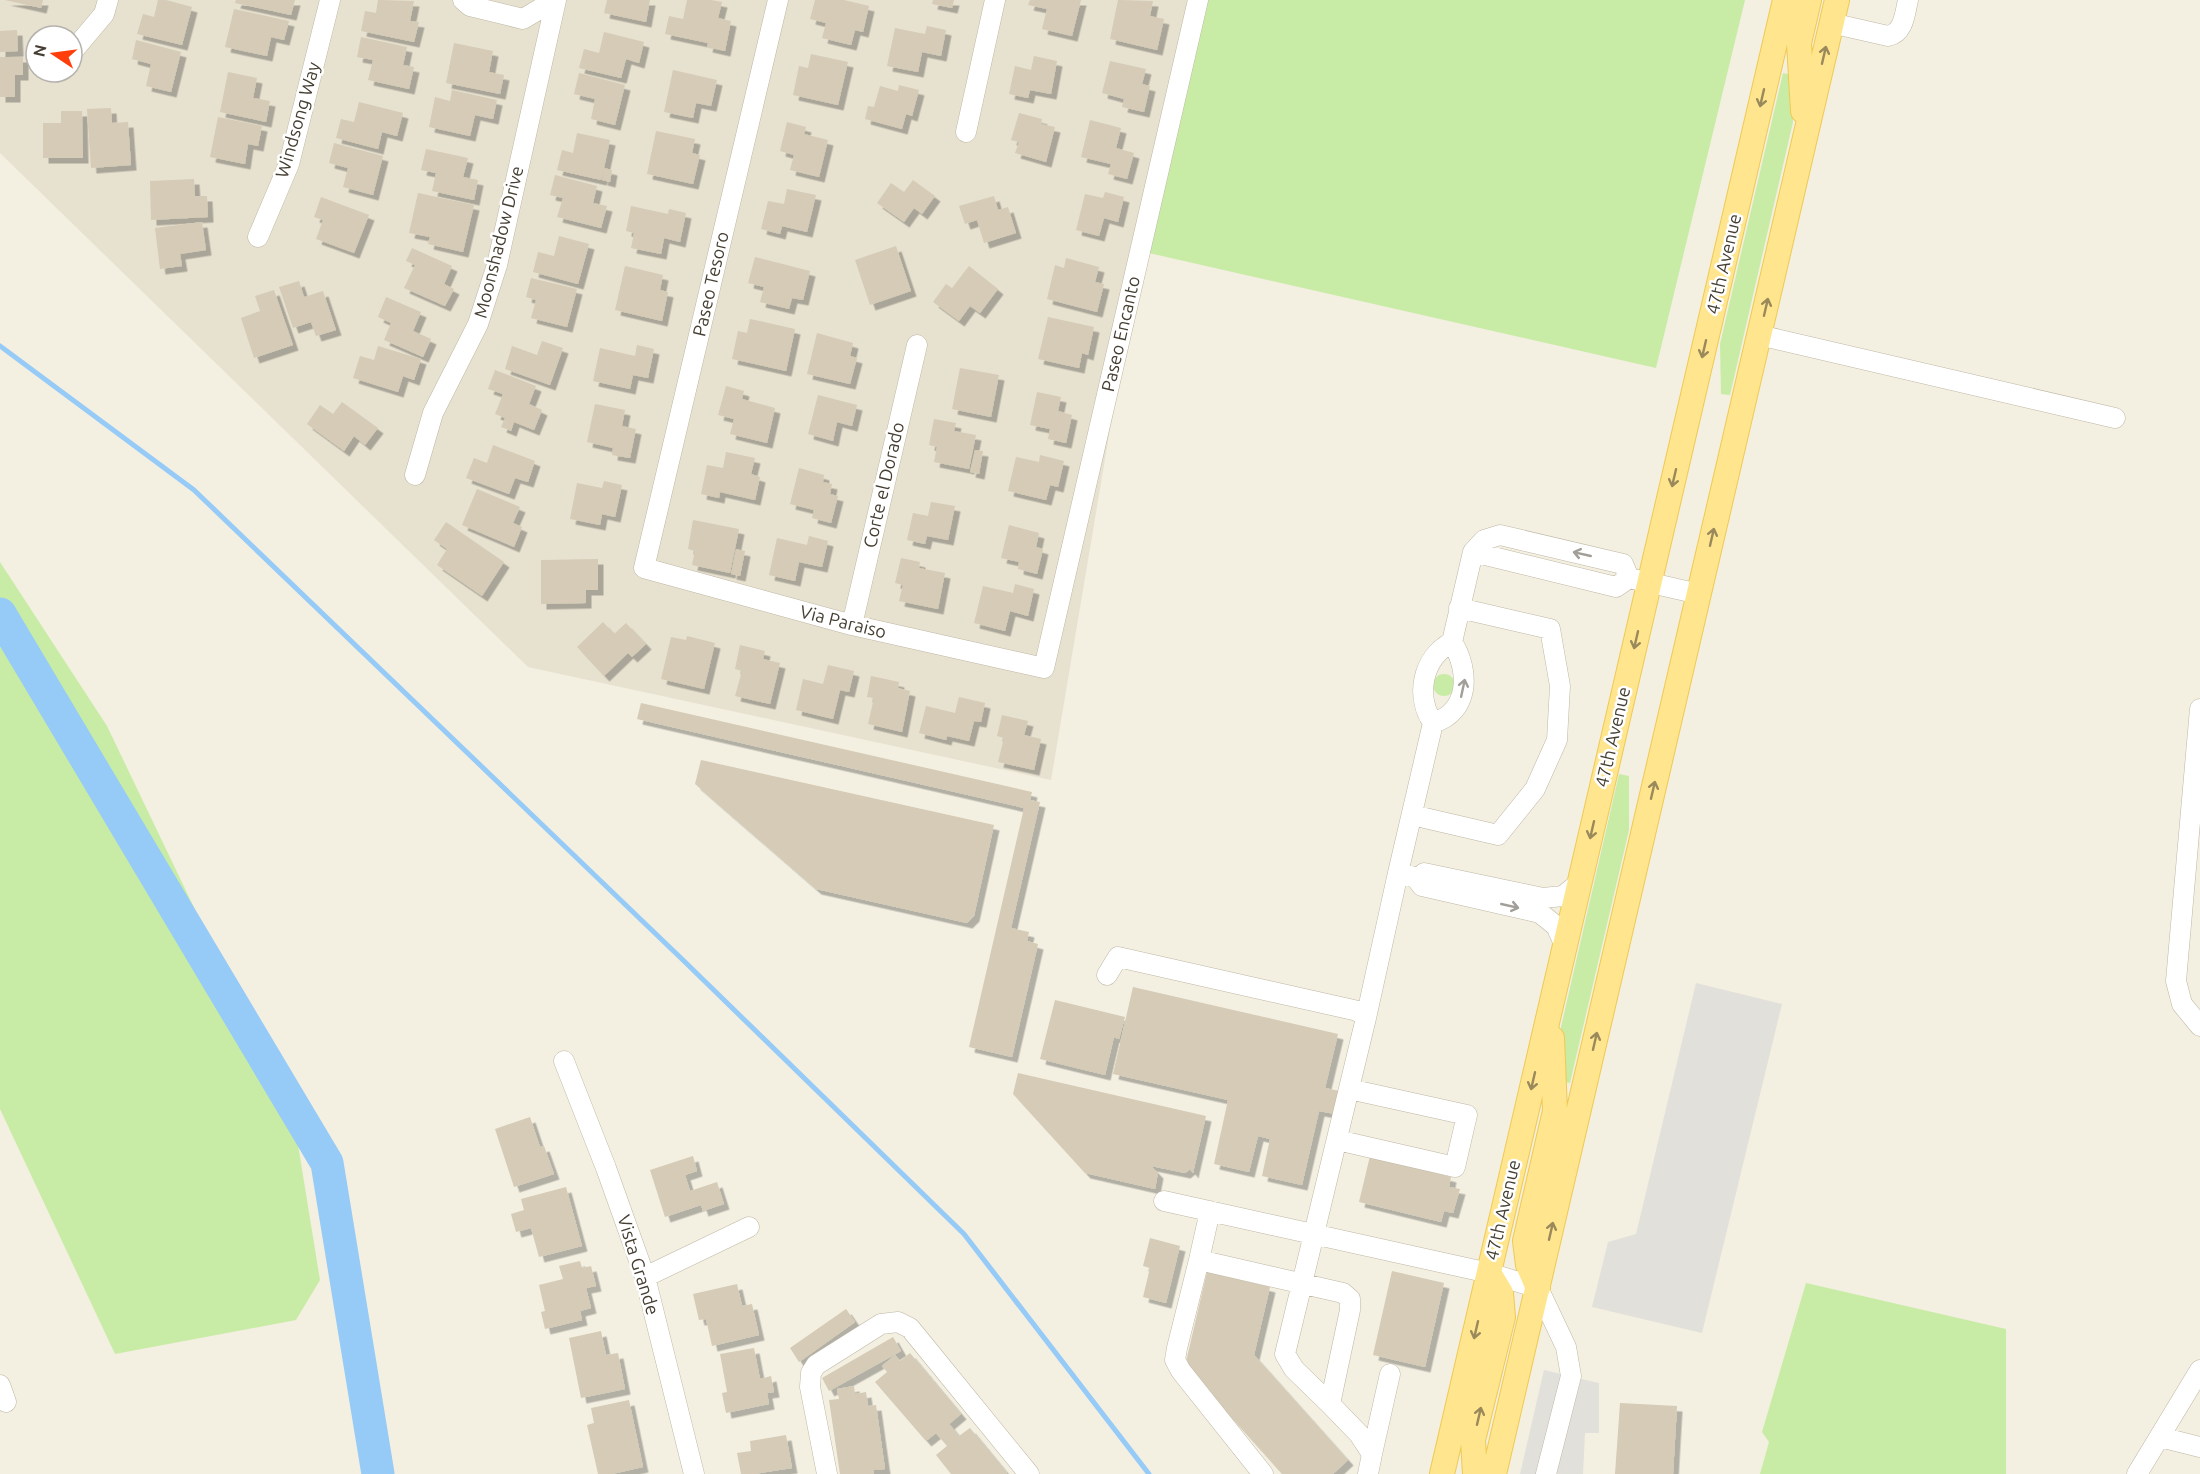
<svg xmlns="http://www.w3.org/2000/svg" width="2200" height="1474" font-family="Ubuntu,sans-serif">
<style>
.residential{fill:#e7e1cf;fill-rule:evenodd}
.green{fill:#c8eca5}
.parking{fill:#e2e0db}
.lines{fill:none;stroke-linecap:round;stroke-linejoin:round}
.stream{stroke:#96caf7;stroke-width:5}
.river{stroke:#96caf7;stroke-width:33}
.building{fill:#d5cbb6;filter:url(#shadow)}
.minor-casing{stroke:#bfb7a4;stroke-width:21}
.major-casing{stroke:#efc953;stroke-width:26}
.minor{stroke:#fff;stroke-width:20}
.major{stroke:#ffe58e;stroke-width:24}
.oneway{stroke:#99895b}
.oneway2{stroke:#a29e98}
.labels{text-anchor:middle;stroke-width:5;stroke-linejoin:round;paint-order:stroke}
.street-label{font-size:18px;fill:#453e32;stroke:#fff}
</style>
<defs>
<filter id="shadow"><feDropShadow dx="5.5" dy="5.5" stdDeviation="0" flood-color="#0004"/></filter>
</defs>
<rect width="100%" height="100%" fill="#f3efe1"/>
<path class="residential" d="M0,0H1198L1140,251L1051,780L528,667L0,153ZM36,36H72V72H36Z"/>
<path class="green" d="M1198,0H1745L1656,368L1140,251Z
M1783,73L1792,75L1793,122L1730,395L1721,394L1720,344Z
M0,562L107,726L293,1114L320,1280L296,1320L115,1354L0,1109Z
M1433 685a11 11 0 1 1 22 0a11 11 0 1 1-22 0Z
M1619,774L1629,776V830L1570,1083L1561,1081V1027Z
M1806,1283L2006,1329V1474H1760L1769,1442L1762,1432Z"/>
<path class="parking" d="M1696,983L1782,1004L1702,1333L1592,1307L1608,1242L1636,1234Z
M1544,1370L1599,1383V1433H1585L1583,1474H1520Z"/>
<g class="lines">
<path class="stream" d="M0,346L194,490L685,962L964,1234L1149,1474"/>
<path class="river" d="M0,614L327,1163L378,1474"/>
</g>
<path class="building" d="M5,0H43L41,8Z
M158,0H166L192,7L182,45L137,34L143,14L154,17Z
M236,0H295L291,15L235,3Z
M378,0L414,1L410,21L419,22L414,42L361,31L365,11L376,13Z
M607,0H650L646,22L604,13Z
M687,0H711L722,2L718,18L731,21L725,51L707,47L708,43L665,34L669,16L683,19Z
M815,0H844L869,6L863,32L855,30L851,45L822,38L826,23L810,19Z
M933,0H954L952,8L932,4Z
M1030,0H1081L1072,36L1042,29L1047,9L1028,5Z
M1118,0L1153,1L1150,16L1164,19L1157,50L1110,39Z
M234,9L289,21L284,40L271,37L267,56L225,47Z
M927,26L946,30L941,56L922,52L918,72L887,66L895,28L925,34Z
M17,30L18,51L0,52V31Z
M604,32L644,42L639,63L626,59L621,78L579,68L584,49L599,53Z
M361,37L407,47L403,65L414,67L409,89L368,80L373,60L357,57Z
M136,40L181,52L171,92L146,86L151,64L132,59Z
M454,43L493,51L489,72L504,75L500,94L446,83Z
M811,54L848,62L838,105L793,95L799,66L808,68Z
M1034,56L1057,61L1051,94L1030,90L1028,98L1009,94L1015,66L1031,70Z
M0,57H23V75H15V97H0Z
M1110,61L1146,69L1142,84L1150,86L1144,112L1122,107L1124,99L1102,93Z
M673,70L717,80L711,106L696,103L693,118L664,112Z
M228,72L257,78L253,98L270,101L266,122L220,112Z
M579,73L625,85L615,125L591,119L595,99L574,94Z
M899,85L919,90L912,116L906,114L902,129L865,119L868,106L874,107L880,86L898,91Z
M452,90L497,100L493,119L475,115L470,136L429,127L435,97L450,101Z
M359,102L403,113L397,136L382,132L378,149L336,138L341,119L354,122Z
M111,108L112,123L128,122L131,165L91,168L87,109Z
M61,111H82L83,158H43V123H61Z
M1019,113L1042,119L1041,124L1055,127L1046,162L1015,153L1019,142L1011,140Z
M218,117L262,126L258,146L248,144L245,164L210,157Z
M1090,120L1121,128L1116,148L1134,153L1127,179L1108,174L1111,164L1081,157Z
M787,122L806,127L804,134L828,140L819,177L790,170L794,155L780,151Z
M656,131L695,139L692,153L700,155L693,184L647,174Z
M577,133L610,140L604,168L612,170L610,182L602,180L604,172L601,180L557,170L562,150L573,153Z
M334,143L383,156L373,195L343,187L348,168L329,163Z
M426,149L468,158L463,177L478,180L474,200L432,191L436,173L421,170Z
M555,175L597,186L593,203L607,206L601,228L557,217L563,198L550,195Z
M194,179L195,196H207L208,217L151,220L150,181Z
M913,180L935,196L922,214L914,208L904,222L877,203L891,183L904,192Z
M787,189L816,195L807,232L782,226L780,234L761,229L768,201L784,204Z
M1105,192L1124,197L1118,222L1104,218L1099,236L1076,230L1085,194L1103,198Z
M418,193L474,205L463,252L428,244L430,237L409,233Z
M994,196L998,210L1008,207L1016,233L984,243L977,220L965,224L959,206Z
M321,197L369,215L354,253L316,239L323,220L314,217Z
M631,206L668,214L669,209L686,213L680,242L664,238L661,254L631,248L634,233L626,231Z
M202,222L206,250L180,254L182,266L160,269L155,228Z
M559,236L589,244L578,284L533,272L538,252L554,256Z
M896,246L911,291L870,305L855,260Z
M412,248L452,266L444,284L454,289L445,306L404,288L415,265L406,261Z
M755,257L810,271L803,300L792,298L789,309L760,302L764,287L748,283Z
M1066,258L1099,267L1095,282L1104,284L1097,312L1047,299L1055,265L1064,268Z
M625,266L663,275L660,290L668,292L662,321L615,310Z
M969,266L998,289L980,313L970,306L959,321L933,302L946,284L952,288Z
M531,278L577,289L567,327L531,318L536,300L526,297Z
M299,281L304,297L323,291L336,330L316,336L311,322L293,328L279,287Z
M274,290L293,345L254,358L241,318L260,311L255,296Z
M386,297L421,312L413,331L431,339L423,357L384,340L391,323L378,317Z
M1048,317L1094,327L1088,355L1082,353L1079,368L1038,359Z
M750,319L795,329L786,371L732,359L738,331L747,333Z
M817,333L853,343L850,356L857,358L850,384L807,374Z
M542,341L563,348L550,385L505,369L512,346L537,355Z
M637,345L654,349L648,378L633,375L630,389L593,381L600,348L635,356Z
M378,346L421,359L414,380L403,376L398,392L353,378L360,356L374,360Z
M960,368L999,375L991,417L952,409Z
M495,370L536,386L529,404L542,410L534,430L514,422L511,431L501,427L505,418L495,414L503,394L488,389Z
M726,386L744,391L742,399L775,408L767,443L730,434L734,419L718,415Z
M1037,392L1061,397L1058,411L1072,415L1066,443L1048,439L1050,429L1030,425Z
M818,395L857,405L852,426L837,422L833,441L808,434Z
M342,402L378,428L365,445L354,436L344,451L307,424L320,405L333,414Z
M595,404L625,410L622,426L636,429L630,458L612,455L613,448L587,442Z
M934,419L956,423L954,431L976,435L969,469L934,462L937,447L929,445Z
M493,445L535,461L528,482L515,478L509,494L466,478L474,458L487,463Z
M975,450L983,451L979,474L970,472Z
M726,452L755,458L751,474L760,477L755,500L720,492L719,498L701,494L707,465L723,468Z
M1040,455L1064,461L1058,487L1050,485L1046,500L1008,491L1016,457L1039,462Z
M799,468L824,475L823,482L832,484L830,494L838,496L831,523L812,518L814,510L790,504Z
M604,481L622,485L615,517L602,514L600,525L570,519L577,483L602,488Z
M477,489L520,507L513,523L522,527L514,547L462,525Z
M931,502L955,506L948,540L927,536L925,544L907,540L913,513L928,516Z
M693,520L739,529L730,573L692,565L695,551L688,549Z
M446,522L504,562L482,596L437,565L447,549L434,540Z
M1009,525L1039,533L1036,547L1043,549L1037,574L1018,569L1019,562L1001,558Z
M809,536L828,541L822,567L799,562L795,581L769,575L777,538L807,545Z
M736,549L745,551L740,576L731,574Z
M901,558L920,562L919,568L945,573L938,609L899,601L903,585L895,583Z
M598,559V590H586V603L541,604V560Z
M1015,584L1034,589L1028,616L1010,611L1005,631L974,623L983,586L1013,593Z
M603,622L614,634L626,623L646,644L632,657L628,653L604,676L577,647Z
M687,636L715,643L704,689L661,679L671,637L686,640Z
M740,645L765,651L763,659L780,663L770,704L735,696L742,671L735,669Z
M828,665L854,671L849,692L840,690L833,719L796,710L803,679L823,684Z
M871,676L899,682L898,688L910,691L902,732L868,724L874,698L867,697Z
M959,697L985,703L981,722L974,721L969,741L947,736L946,740L919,733L926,706L955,713Z
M641,703L1032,792L1030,800L1040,802L1011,928L1029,932L1027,941L1038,944L1012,1057L969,1047L1024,808L637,719Z
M1002,715L1028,721L1024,735L1041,739L1034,770L998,762L1004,738L997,736Z
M701,760L994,825L974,916L967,923L816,889L695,784Z
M1133,987L1338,1034L1325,1088L1340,1091L1335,1114L1319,1111L1302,1185L1262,1176L1270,1139L1258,1136L1249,1172L1214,1164L1228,1100L1113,1074Z
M1055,1000L1125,1017L1119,1039L1114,1037L1105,1075L1040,1059Z
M1018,1073L1206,1116L1193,1173L1190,1169L1185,1173L1151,1166L1158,1173L1155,1189L1085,1173L1013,1094Z
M530,1117L540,1147L544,1146L554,1174L514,1187L495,1129Z
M693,1156L697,1171L685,1175L690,1191L717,1182L724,1204L703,1211L701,1205L665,1217L650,1170Z
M1370,1156L1451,1177L1449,1187L1460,1189L1453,1213L1444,1211L1441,1222L1359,1202Z
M566,1187L582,1246L539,1257L531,1228L516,1232L511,1214L524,1210L521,1199Z
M1150,1238L1180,1246L1166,1303L1143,1297L1150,1268L1143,1266Z
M580,1261L582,1268L591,1266L596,1286L586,1288L591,1308L580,1311L582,1320L545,1329L541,1312L545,1311L539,1285L563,1279L559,1266Z
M1392,1271L1444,1283L1425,1367L1373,1355Z
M1207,1272L1270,1287L1254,1355L1348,1460L1333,1474H1282L1185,1366Z
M737,1284L742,1306L752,1304L759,1335L712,1346L706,1319L699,1320L693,1294Z
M846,1309L855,1322L799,1362L790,1348Z
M601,1331L606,1355L618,1353L625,1389L581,1398L569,1338Z
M893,1337L901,1351L829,1391L822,1378Z
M754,1348L760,1379L771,1376L774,1392L767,1393L769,1404L726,1413L722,1393L727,1392L720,1354Z
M910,1353L961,1414L949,1424L959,1436L970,1428L1007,1473L1006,1474H951L936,1455L947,1446L936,1433L926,1441L875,1382L887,1372L882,1366L895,1355L900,1361Z
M854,1386L855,1394L866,1392L868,1406L876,1405L885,1469L873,1470L874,1474H840L829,1400L839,1399L837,1389Z
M629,1400L643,1467L612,1474H598L587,1425L594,1423L591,1408Z
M1620,1403L1677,1406L1673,1474H1615Z
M786,1435L792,1468L754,1474H741L737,1453L751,1451L750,1441Z"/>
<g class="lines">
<g class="minor-casing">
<path id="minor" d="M463,0L470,6L523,19L555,0
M778,0L644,568L852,625L1044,668L1198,0
M1831,23L1888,36C1904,33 1905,13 1908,0
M72,52L104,14L108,0
M966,132L995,0
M258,237L289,164L330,0
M1759,335L2115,418
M415,475L433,413L478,324L497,265L556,0
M1473,552L1616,587L1629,578L1699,594
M852,625L917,345
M2200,709L2176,981L2182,1004L2200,1026
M1433,723C1470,712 1470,670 1452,642L1473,552L1484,540L1500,535L1623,564L1629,578
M1412,815L1498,835L1535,789L1557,740L1560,686L1550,629L1459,608
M1398,873L1433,723C1415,696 1422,658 1452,642
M1424,873L1543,898L1563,896L1579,883
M1107,975L1118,957L1358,1011L1366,1018L1285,1354L1294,1369L1330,1404
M1366,1018L1398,873L1415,877L1422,886L1540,913L1556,926L1565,946
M564,1061L606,1168L645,1277L694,1474
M1337,1140L1455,1167L1467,1115L1349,1089
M1164,1201L1489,1273L1538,1288L1566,1347L1571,1376L1546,1474
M1199,1260L1210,1211
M645,1277L749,1227
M0,1385L6,1402
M2160,1437L2200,1447
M1372,1454L1390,1374
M827,1474L810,1387L811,1373L816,1365L881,1324L898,1322L910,1328L1029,1474
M1263,1474L1181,1371L1175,1360L1177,1348L1199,1260L1343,1293L1350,1299V1310L1330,1404L1359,1434L1372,1454L1368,1474
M2137,1474L2200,1370"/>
</g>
<g class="major-casing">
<path id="major" d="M1803,111L1799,43L1809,0
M1538,1288L1528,1265L1525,1241L1555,1111L1552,1038
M1442,1474L1785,0
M1475,1474L1473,1440L1503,1317L1501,1293L1489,1273
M1494,1474L1837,0"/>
</g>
<use href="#minor" class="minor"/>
<use href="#major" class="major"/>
</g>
<defs><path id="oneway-shaft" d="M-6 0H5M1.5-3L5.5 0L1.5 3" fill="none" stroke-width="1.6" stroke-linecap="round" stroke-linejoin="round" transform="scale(1.5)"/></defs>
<g class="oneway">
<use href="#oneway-shaft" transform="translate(1824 55) rotate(-77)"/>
<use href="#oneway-shaft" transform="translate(1762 98) rotate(103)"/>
<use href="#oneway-shaft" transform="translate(1766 307) rotate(-77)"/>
<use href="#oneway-shaft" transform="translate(1704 349) rotate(103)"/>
<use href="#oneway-shaft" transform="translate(1674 478) rotate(103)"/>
<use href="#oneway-shaft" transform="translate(1712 537) rotate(-77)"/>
<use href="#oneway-shaft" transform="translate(1636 640) rotate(103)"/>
<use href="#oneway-shaft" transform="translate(1653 790) rotate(-77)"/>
<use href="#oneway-shaft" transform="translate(1592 830) rotate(103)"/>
<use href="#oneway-shaft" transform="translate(1595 1041) rotate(-77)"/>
<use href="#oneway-shaft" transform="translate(1533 1081) rotate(103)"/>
<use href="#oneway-shaft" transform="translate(1551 1231) rotate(-77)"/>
<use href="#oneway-shaft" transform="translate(1476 1330) rotate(103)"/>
<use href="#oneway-shaft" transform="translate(1479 1416) rotate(-77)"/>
</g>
<g class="oneway2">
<use href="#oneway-shaft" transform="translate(1582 554) rotate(-167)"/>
<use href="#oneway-shaft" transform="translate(1463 688) rotate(-78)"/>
<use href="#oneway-shaft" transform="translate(1510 906) rotate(13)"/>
</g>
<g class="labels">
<g class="street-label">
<text transform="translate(298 120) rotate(-74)" y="6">Windsong Way</text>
<text transform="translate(499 242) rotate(-76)" y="6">Moonshadow Drive</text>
<text transform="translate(1724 264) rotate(-77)" y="6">47th Avenue</text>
<text transform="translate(711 284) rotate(-77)" y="6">Paseo Tesoro</text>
<text transform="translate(1121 334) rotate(-77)" y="6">Paseo Encanto</text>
<text transform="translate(884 485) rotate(-77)" y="6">Corte el Dorado</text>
<text transform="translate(843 622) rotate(14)" y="6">Via Paraiso</text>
<text transform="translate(1613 737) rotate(-77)" y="6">47th Avenue</text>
<text transform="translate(1503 1210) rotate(-77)" y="6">47th Avenue</text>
<text transform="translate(638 1265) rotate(73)" y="6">Vista Grande</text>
</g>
</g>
<g transform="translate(54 54) rotate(283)"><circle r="28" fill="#ffffff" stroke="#b5b2ad" stroke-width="1.5"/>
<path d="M0-4.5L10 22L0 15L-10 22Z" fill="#ff3e0c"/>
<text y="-9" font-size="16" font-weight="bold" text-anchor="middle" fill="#453e32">N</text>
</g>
</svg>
